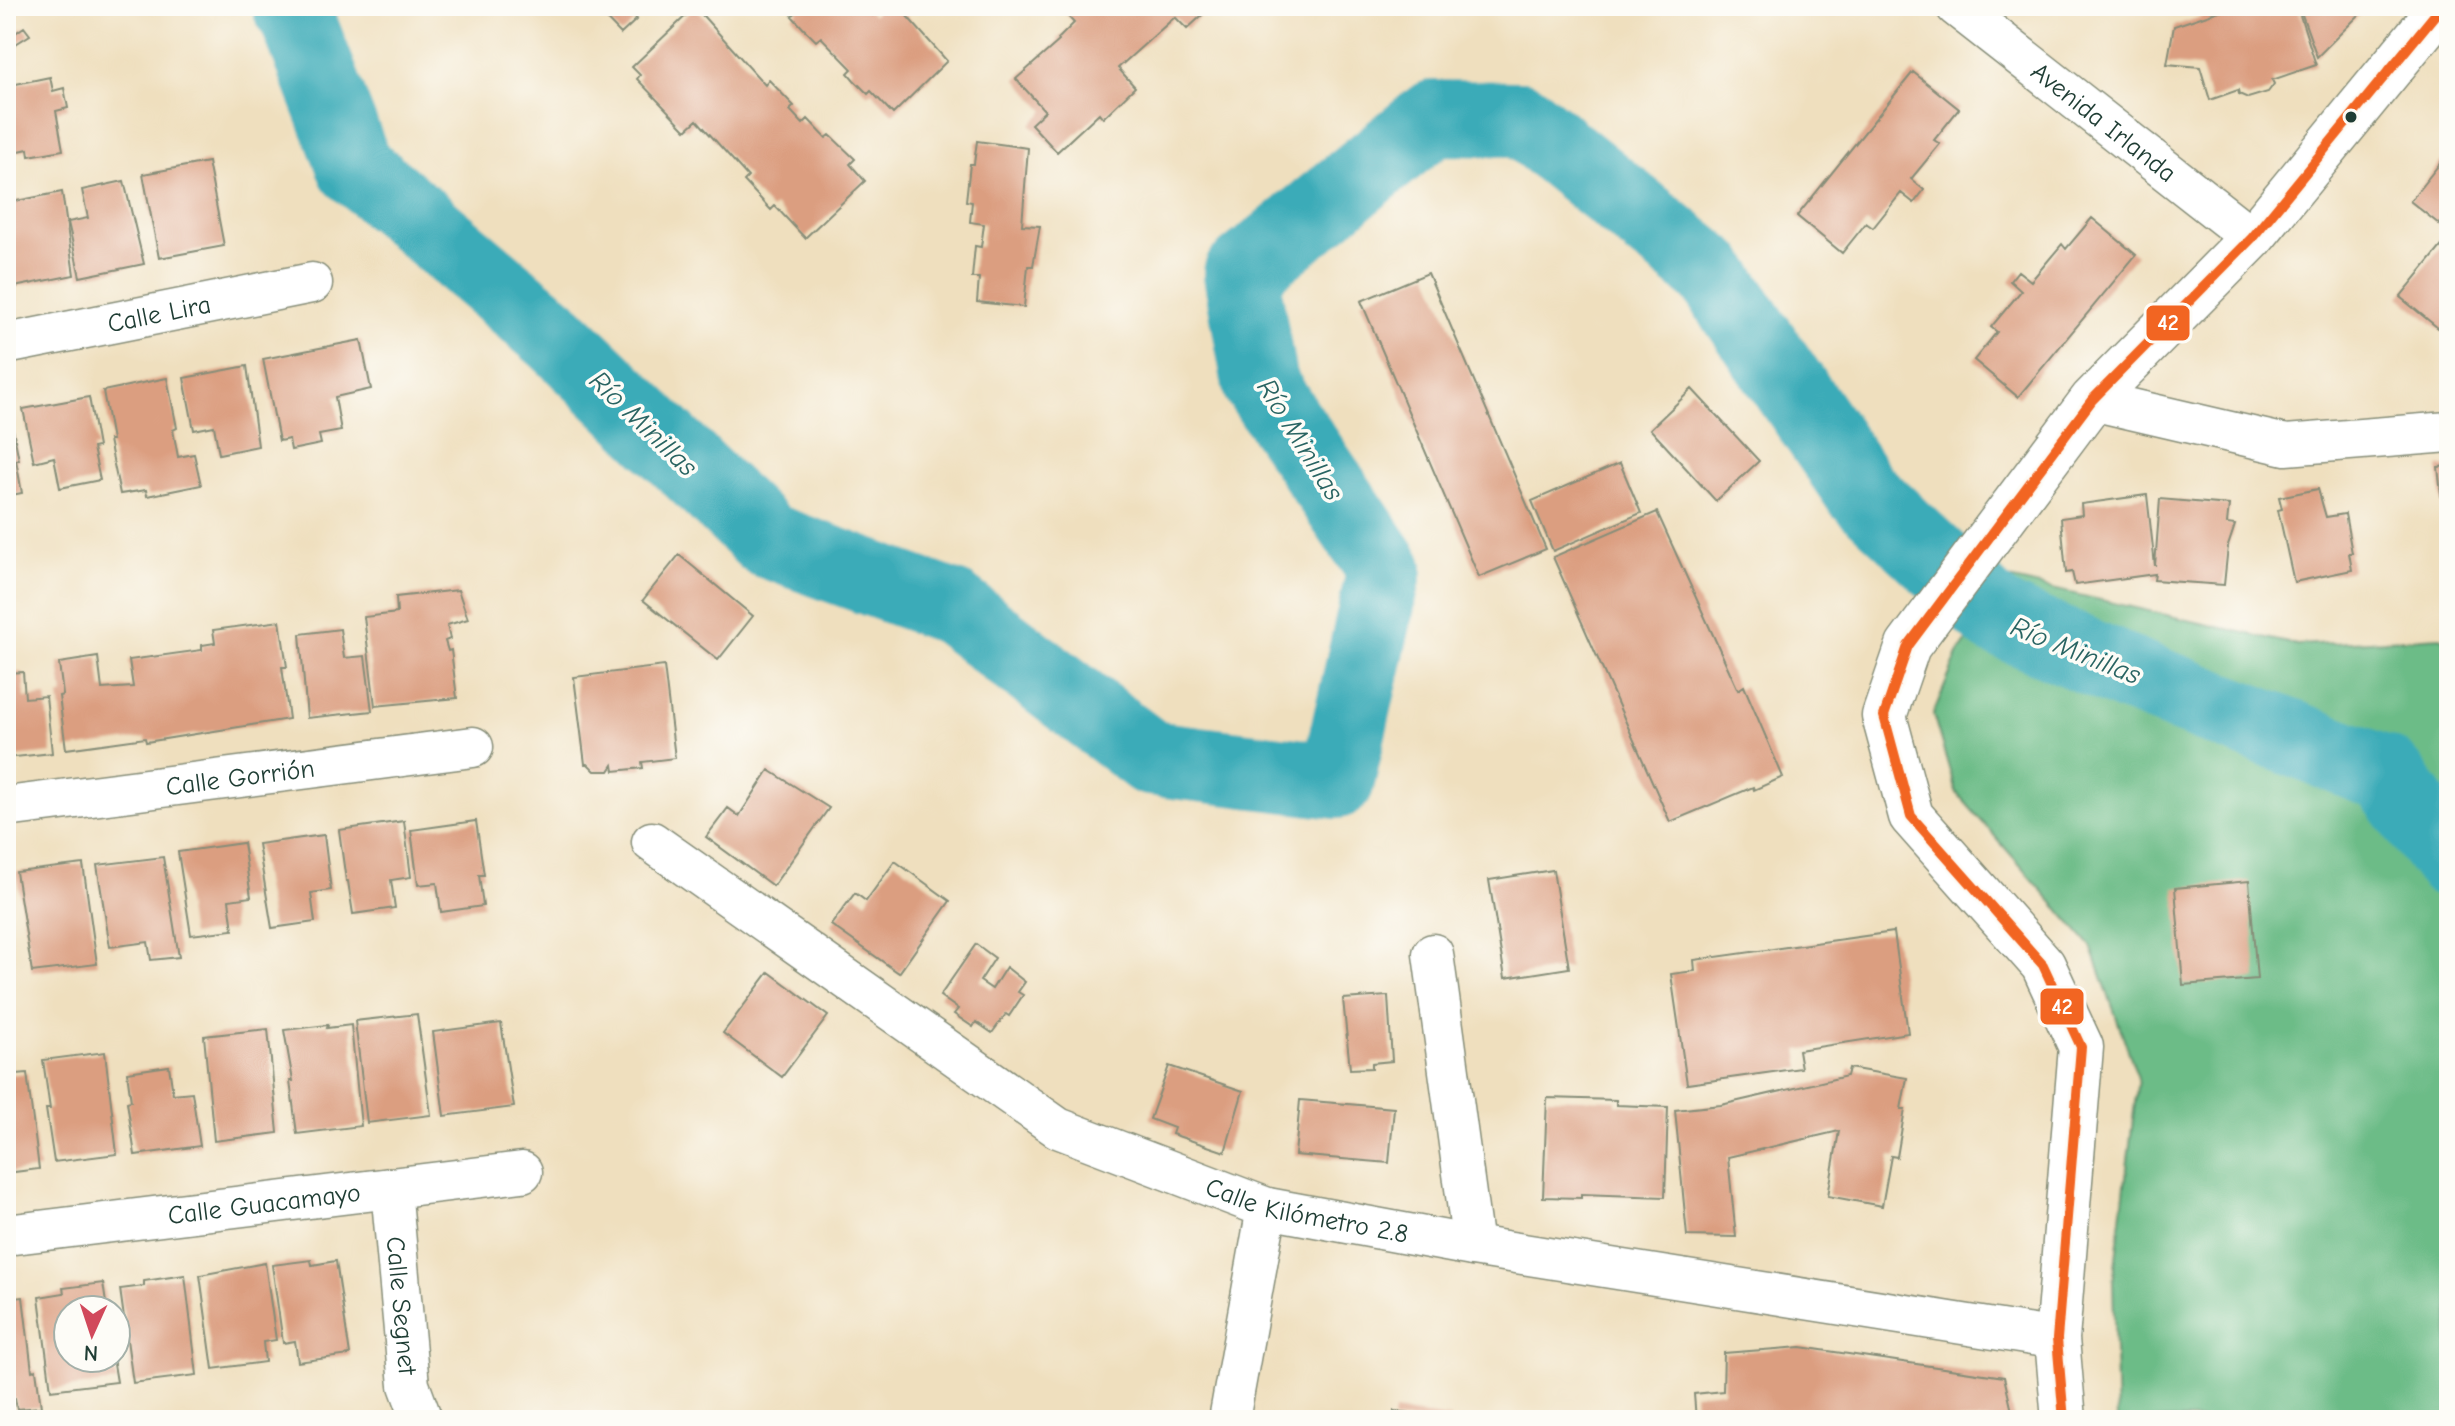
<svg xmlns="http://www.w3.org/2000/svg" width="2455" height="1426" font-family="'Comic Neue',sans-serif">
<style>
.forest{fill:#6cbc87;stroke:#467c5e;stroke-width:2}
.lines{fill:none;stroke-linecap:round;stroke-linejoin:round}
.river{stroke:#3babb8;stroke-width:76}
.building{fill:#db9e80}
.minor-casing{stroke:#878e79;stroke-width:43}
.tertiary-casing{stroke:#878e79;stroke-width:47}
.minor{stroke:#fff;stroke-width:40}
.tertiary{stroke:#fff;stroke-width:44}
.bus-1-casing{stroke:#fdfcf7;stroke-width:16}
.bus-1{stroke:#f26522;stroke-width:10}
.bus-dot{fill:#1f3d34;stroke:#fdfcf7;stroke-width:3}
.labels{text-anchor:middle;stroke-width:7;stroke-linejoin:round;paint-order:stroke}
.street-label{font-size:26px;fill:#1f3d34;stroke:#fdfcf7}
.water-label{font-size:28px;font-style:italic;fill:#296462;stroke:#fdfcf7}
.line-badge{stroke:#fdfcf7;stroke-width:3}
.badge-label{font-size:22px;text-anchor:middle;font-weight:bold;fill:#fff}
</style>
<rect width="100%" height="100%" fill="#fdfcf7"/>
<filter id="ink" filterUnits="userSpaceOnUse"><feTurbulence type="fractalNoise" baseFrequency=".0125" numOctaves="2"/><feDisplacementMap in="SourceGraphic" scale="16" xChannelSelector="R" yChannelSelector="G"/><feConvolveMatrix kernelMatrix="1 2 1 2 8 2 1 2 1" color-interpolation-filters="sRGB"/></filter>
<filter id="wash" filterUnits="userSpaceOnUse"><feTurbulence type="fractalNoise" baseFrequency=".006" numOctaves="4" result="noise"/><feDisplacementMap in="SourceGraphic" scale="32" xChannelSelector="R" yChannelSelector="G"/><feGaussianBlur stdDeviation="1.8" result="paint"/><feColorMatrix in="noise" values="0 0 0 0 0 0 0 0 0 0 0 0 0 0 0 0 0 1.4 0 .05"/><feComposite in="paint" operator="in"/></filter>
<g filter="url(#wash)">
<rect width="100%" height="100%" fill="#efdfbe"/>
<path class="forest" d="M2009,579L2297,645L2441,637L2449,645V1420H2117L2113,1283L2138,1078L2091,946L1956,792L1933,714L1958,654Z"/>
<g class="lines">
<path class="river" d="M290,6L294,10L355,167L556,337L766,540L953,608L1150,758L1337,781L1385,569L1260,384L1241,274L1433,118L1521,119L1711,272L1861,491L1996,617L2131,675L2387,775L2449,860"/>
</g>
<g id="blocks">
<path class="building" d="M594,6H641L632,15L637,19L621,34Z
M793,6H864L873,15L883,6H898L947,61L893,114L871,91L868,94L854,80L848,73L852,69L821,37L816,41L803,28L792,16L798,11Z
M1073,6H1212L1187,29L1175,17L1118,68L1135,87L1103,118L1099,113L1057,152L1031,124L1045,111L1016,79L1059,41L1058,39L1074,23L1065,13Z
M2224,6H2297L2316,65L2272,80L2274,84L2268,92L2248,98L2239,94L2238,90L2210,100L2200,67L2167,64L2174,26L2225,9Z
M2299,6H2368L2317,57Z
M695,7L765,85L769,80L794,106L790,110L803,124L808,119L826,138L830,135L855,159L850,164L865,181L805,238L775,206L771,210L744,181L748,177L697,120L686,130L637,79L640,75L632,67Z
M24,27L30,35L6,50V29L11,36Z
M1913,72L1959,109L1934,140L1940,144L1911,179L1924,190L1914,203L1901,193L1873,228L1866,223L1842,253L1797,216Z
M50,77L53,91L64,88L68,108L56,111L63,150L29,156L28,149L6,154V86Z
M977,141L1028,148L1022,225L1040,226L1033,266H1028L1024,307L977,302L979,278H972L975,246L981,247L984,224L970,222L972,202L966,201L970,164H974Z
M2449,152V232L2410,201Z
M208,162L224,246L159,258L143,174Z
M124,181L144,264L80,277L68,222L88,218L82,190Z
M62,192L74,275L9,288L6,271V203Z
M2092,218L2136,255L2018,397L1974,360L1997,332L1991,327L2021,291L2010,281L2018,271L2031,281L2062,244L2066,249Z
M2449,237V337L2400,297Z
M1428,273L1546,549L1479,577L1361,301Z
M361,340L371,389L335,397L341,431L319,435L321,444L291,450L289,439L279,441L263,359Z
M247,366L258,446L219,454L214,426L194,430L184,378Z
M167,378L177,428L173,430L178,457L194,454L201,485L147,496L146,490L120,494L109,440H112L103,391Z
M1692,389L1759,461L1716,501L1650,429Z
M89,397L98,447L93,448L100,480L60,488L54,457L34,462L23,409Z
M6,409H9L19,460H16L22,493L6,496Z
M1620,463L1641,513L1553,551L1532,501Z
M2449,466V547H2447L2438,467Z
M2318,489L2326,517L2345,514L2352,553H2349L2352,570L2294,582L2278,510L2282,509L2279,497Z
M2147,495L2155,566L2160,499L2229,505L2227,524L2235,525L2228,546L2224,585L2154,580L2155,574L2075,585L2072,572L2066,573L2061,518L2082,515L2081,504Z
M1657,512L1738,690L1744,686L1783,777L1754,790L1753,787L1670,822L1553,557Z
M679,555L753,616L718,660L643,600Z
M458,590L468,619L447,625L450,639L445,641L448,651L451,650L457,698L375,706L364,617L397,613L396,597Z
M280,621L287,667H282L289,719L146,742L145,738L66,749L59,696L63,695L59,663L98,657L102,689L133,687L129,660L202,650V645L215,643L213,630Z
M340,629L344,658L365,656L372,711L307,718L300,634Z
M664,666L675,758L642,762L643,768L614,771L613,765L609,771H595L588,764H585L574,677Z
M23,672L25,698L46,696L52,753L6,758V673Z
M769,770L829,808L773,886L706,837L728,808L739,816Z
M404,821L411,877L391,880L395,908L353,914L348,881H346L339,830Z
M476,821L484,875H479L483,906L441,912L437,883L418,885L411,830Z
M324,835L331,890L311,893L315,922L272,928L258,844Z
M243,843L251,897L229,900L233,930L191,935L178,852Z
M163,857L179,957L151,960L148,942L110,947L97,865Z
M895,861L950,901L899,973L831,925L855,893L866,901Z
M83,864L97,964L32,972L16,872Z
M1553,870L1569,968L1505,978L1489,880Z
M2249,881L2257,979L2183,985L2175,888Z
M1894,932L1908,1033L1798,1050L1801,1068L1687,1084L1671,974L1695,971L1694,960Z
M976,944L995,958L980,981L992,989L1006,967L1025,982L1018,992L1023,995L1009,1016L1006,1014L992,1033L976,1022L973,1027L954,1014L958,1009L940,996Z
M769,972L828,1016L782,1077L723,1033Z
M1388,996L1392,1061L1372,1063V1068L1350,1069L1343,999Z
M417,1014L431,1115L367,1123L355,1021Z
M501,1023L514,1107L444,1116L433,1032Z
M328,1025L327,1028L351,1025L361,1126L297,1134L290,1081H293L284,1030Z
M268,1029L278,1133L214,1141L204,1036Z
M105,1052L117,1154L54,1162L46,1109H50L43,1060Z
M169,1066L173,1094L192,1092L200,1146L135,1155L127,1102L131,1101L127,1072Z
M1169,1066L1243,1091L1225,1152L1172,1134L1174,1128L1150,1119Z
M1849,1068L1907,1078L1901,1109H1905L1897,1157L1891,1156L1882,1206L1828,1196L1839,1131L1728,1157L1736,1237L1687,1236L1675,1110L1721,1105L1847,1076Z
M27,1073L39,1169L6,1173V1075Z
M1547,1098L1616,1100V1105L1668,1107L1665,1197L1581,1194V1198L1543,1197Z
M1300,1100L1394,1108L1389,1163L1295,1155Z
M311,1260L312,1265L336,1261L350,1355L298,1362L295,1341L283,1343L272,1265Z
M265,1263L276,1340L263,1342L265,1362L213,1369L200,1275Z
M185,1275L197,1375L133,1383L120,1289L144,1286V1281Z
M103,1283L107,1310H68V1358H113L117,1382L51,1390L39,1297L64,1293L63,1288Z
M23,1297L32,1371L36,1370L41,1407L17,1409L15,1398L6,1399V1299Z
M1801,1347L2004,1377L2014,1420H1696L1694,1394L1723,1391L1724,1353Z
M1394,1411L1450,1418V1420H1393Z"/>
</g>
</g>
<g filter="url(#ink)">
<use href="#blocks" fill-opacity="0" stroke="#878e79" stroke-width="2"/>
<g class="lines">
<g class="minor-casing">
<g id="minor">
<path id="s1" d="M1956,6L2252,238"/>
<path id="s2" d="M6,344L312,283"/>
<path d="M2092,400L2286,445L2449,432"/>
<path id="s3" d="M6,807L473,747"/>
<path id="s4" d="M652,842L1058,1128L1267,1208L1473,1246L2057,1339"/>
<path d="M1433,954L1473,1246"/>
<path id="s5" d="M391,1188L409,1385L422,1420"/>
<path id="s6" d="M6,1235L522,1172"/>
<path d="M1229,1420L1267,1208"/>
</g>
</g>
<g class="tertiary-casing">
<path id="tertiary" d="M2064,1420L2057,1339L2081,1047L2043,965L1911,816L1884,716L1908,646L2092,400L2252,238L2442,6"/>
</g>
<use href="#minor" class="minor"/>
<use href="#tertiary" class="tertiary"/>
<g class="bus-1-casing">
<path id="bus-1" d="M2064,1420L2057,1339L2081,1047L2043,965L1911,816L1884,716L1908,646L2092,400L2252,238L2442,6"/>
</g>
<use href="#bus-1" class="bus-1"/>
</g>
</g>
<circle class="bus-dot" cx="2351" cy="117" r="7"/>
<g class="labels">
<g class="street-label">
<text dy="9" stroke="none"><textPath href="#s1" startOffset="188">Avenida Irlanda</textPath></text>
<text dy="9" stroke="none"><textPath href="#s2" startOffset="156">Calle Lira</textPath></text>
<text dy="9" stroke="none"><textPath href="#s3" startOffset="236">Calle Gorrión</textPath></text>
<text dy="9" stroke="none"><textPath href="#s6" startOffset="260">Calle Guacamayo</textPath></text>
<text dy="9" stroke="none"><textPath href="#s4" startOffset="760">Calle Kilómetro 2.8</textPath></text>
<text dy="9" stroke="none"><textPath href="#s5" startOffset="118">Calle Segnet</textPath></text>
</g>
<g class="water-label">
<text transform="translate(644 423) rotate(44)" y="10">Río Minillas</text>
<text transform="translate(1301 439) rotate(58)" y="10">Río Minillas</text>
<text transform="translate(2076 650) rotate(22)" y="10">Río Minillas</text>
</g>
</g>
<g class="line-badge">
<rect x="2145" y="304" width="46" height="38" rx="8" fill="#f26522"/>
<rect x="2039" y="987" width="46" height="39" rx="8" fill="#f26522"/>
</g>
<g class="badge-label">
<text x="2168" y="330">42</text>
<text x="2062" y="1014">42</text>
</g>
<rect width="2455" height="1426" fill="none" stroke="#fdfcf7" stroke-width="32"/>
<g transform="translate(92 1334) rotate(183)"><circle r="38" fill="#fdfcf7" stroke="#a4b0a9" stroke-width="2"/>
<path d="M0-6L14 30L0 20L-14 30Z" fill="#d1495b"/>
<text y="-12" font-size="22" font-weight="bold" text-anchor="middle" fill="#1f3d34">N</text>
</g>
</svg>
